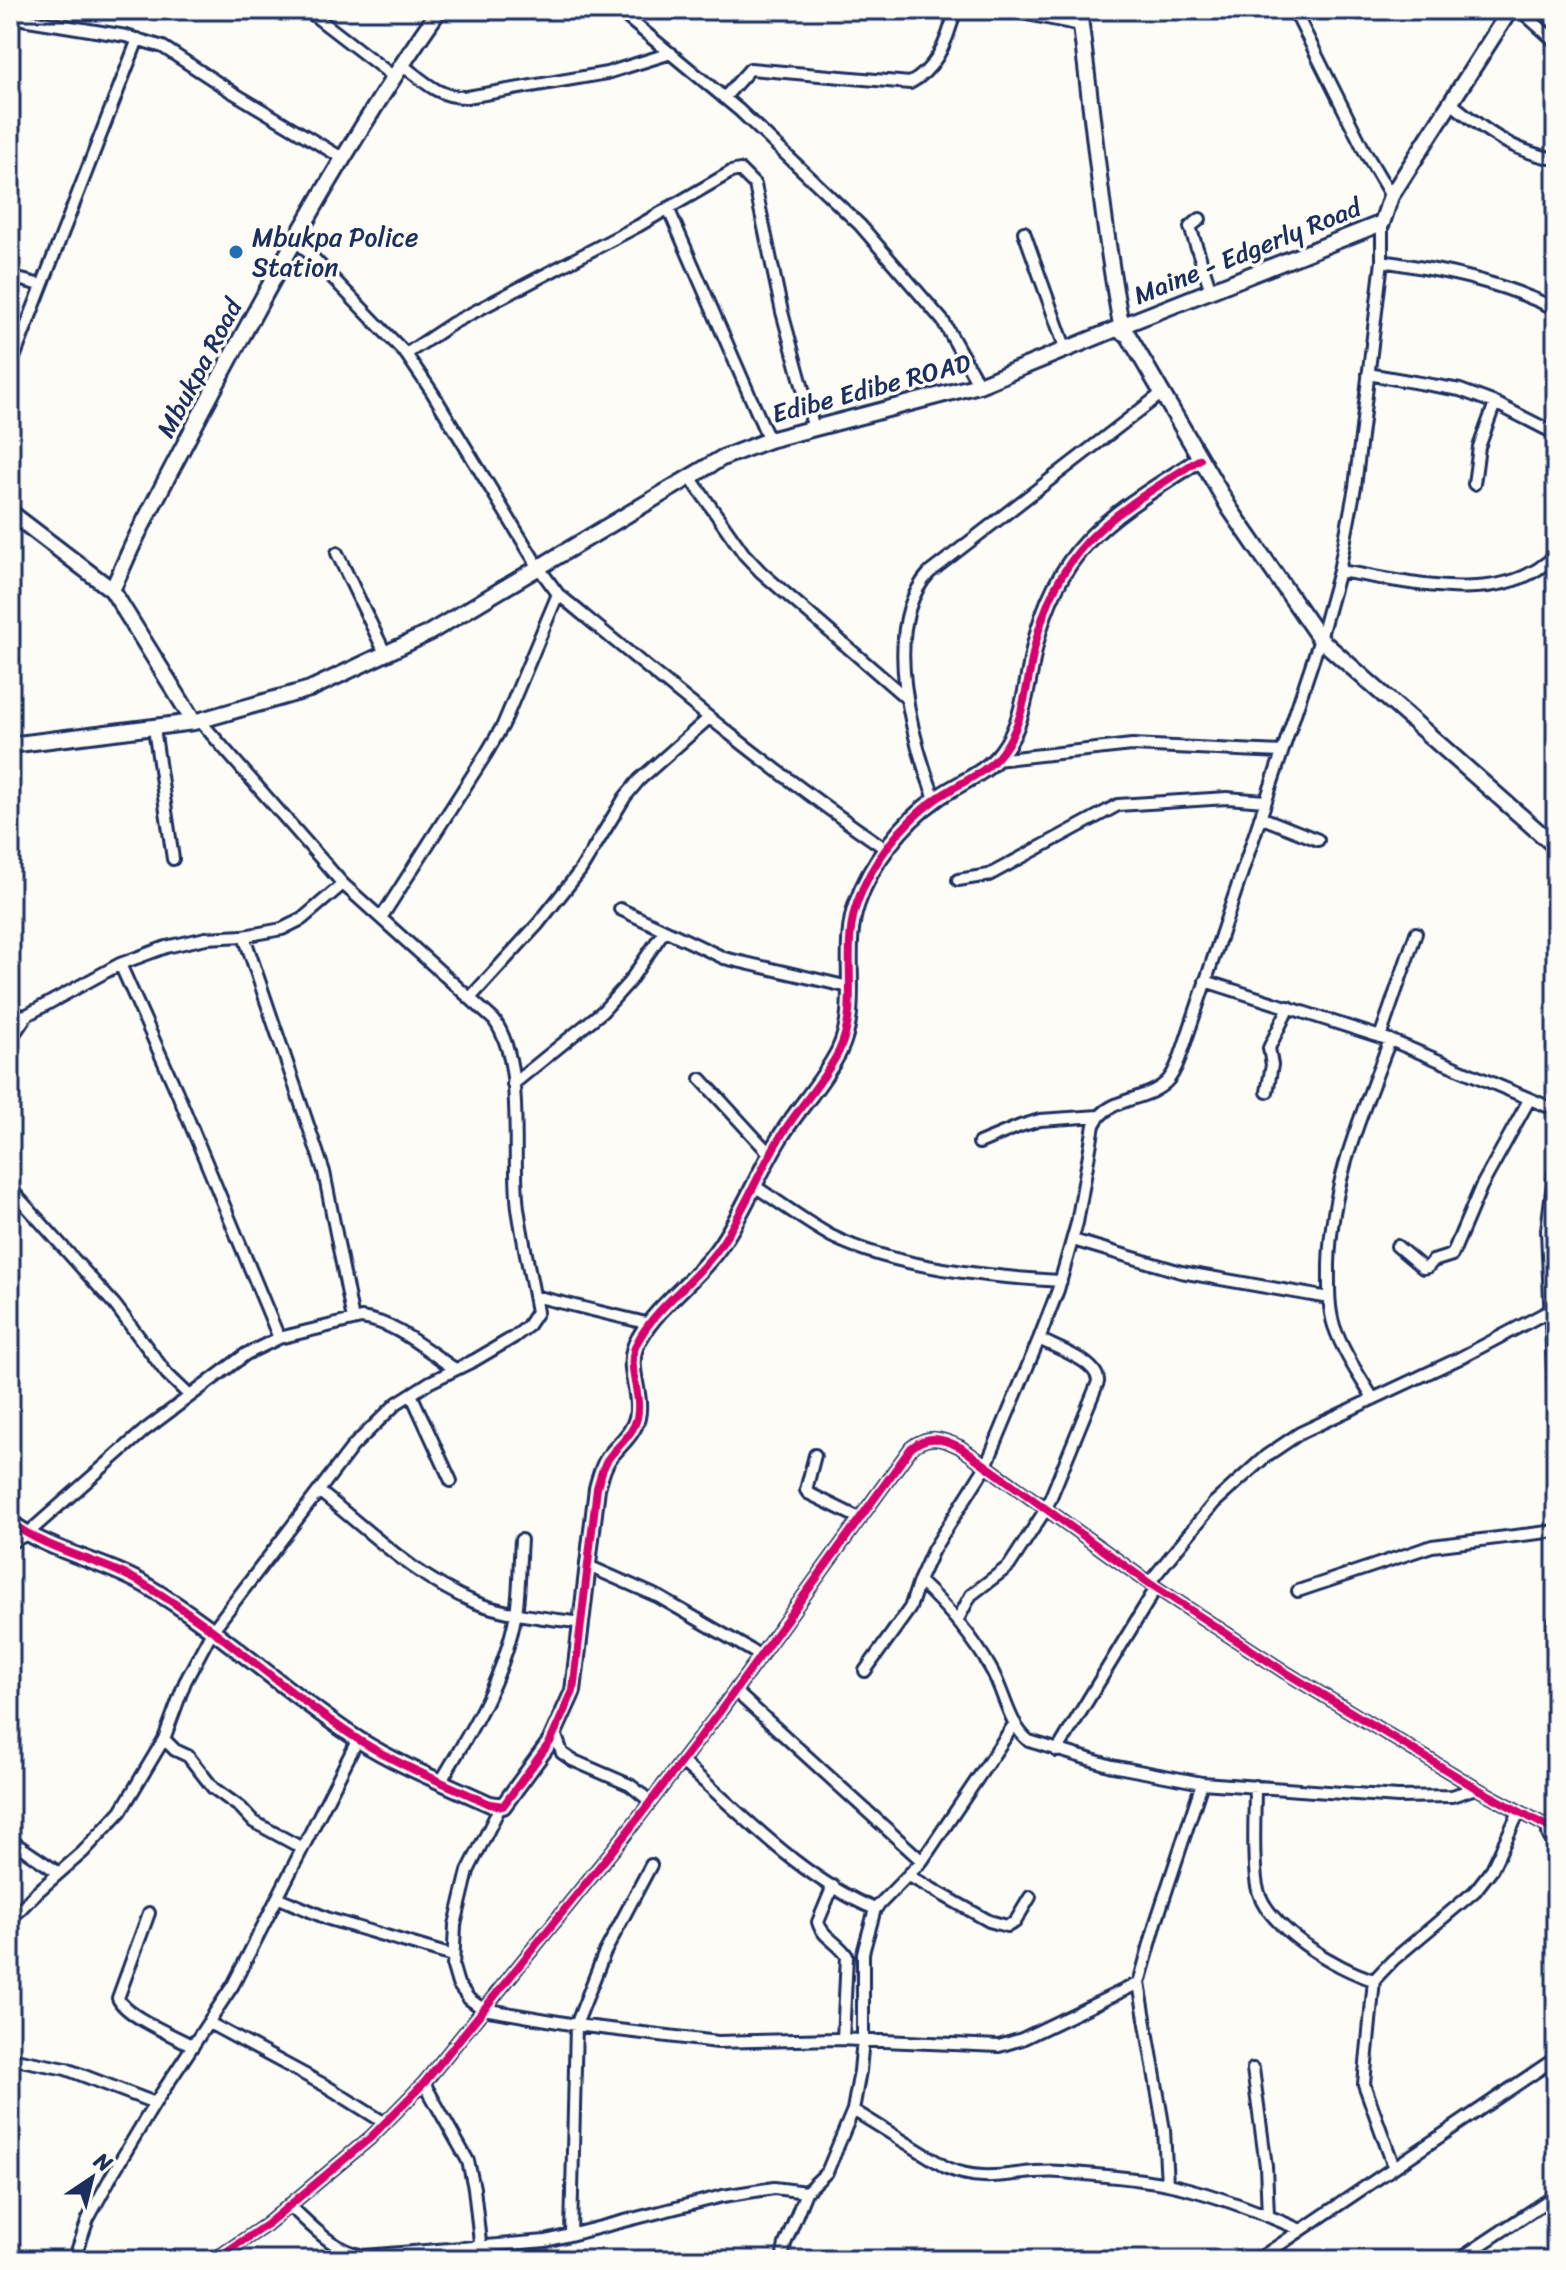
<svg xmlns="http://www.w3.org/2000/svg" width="1566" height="2270" font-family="Sriracha,sans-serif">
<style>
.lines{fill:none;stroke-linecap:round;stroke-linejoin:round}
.street-casing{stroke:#1b2f5e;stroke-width:16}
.secondary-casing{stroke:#1b2f5e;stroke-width:20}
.street{stroke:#fdfcf7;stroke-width:10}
.secondary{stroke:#fdfcf7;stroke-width:14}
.cycleway-casing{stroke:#fdfcf7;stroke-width:13}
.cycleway{stroke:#d6006c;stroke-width:8}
.poi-dot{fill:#1f6fb2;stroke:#fdfcf7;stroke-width:3}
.labels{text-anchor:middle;stroke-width:7;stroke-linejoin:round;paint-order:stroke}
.poi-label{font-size:26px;fill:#1b2f5e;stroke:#fdfcf7;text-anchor:start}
.street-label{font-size:26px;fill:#1b2f5e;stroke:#fdfcf7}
</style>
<rect width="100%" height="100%" fill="#fdfcf7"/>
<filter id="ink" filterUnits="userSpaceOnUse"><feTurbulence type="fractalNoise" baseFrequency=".0125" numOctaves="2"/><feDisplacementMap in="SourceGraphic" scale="16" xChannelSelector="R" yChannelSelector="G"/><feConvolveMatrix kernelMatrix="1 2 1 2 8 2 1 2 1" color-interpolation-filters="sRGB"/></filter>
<g filter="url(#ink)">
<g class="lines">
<g class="street-casing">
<path id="street" d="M307,10L394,77
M618,10L739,110L860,225L943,321L979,385
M1008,10L1081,25
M1294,10L1365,152L1391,196
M1520,10L1556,42
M10,17L126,36L163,47L232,92L344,159
M401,64C424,81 438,98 467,97L607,73L671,53
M724,98L750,69L910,83C937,69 949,37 955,10
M1451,103C1484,130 1513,152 1556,159
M668,208L769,440
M1200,219L1190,227L1211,291
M1024,232L1066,350
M296,240L406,354L432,392L539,568L558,594C665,682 771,771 886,849
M1382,261C1446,271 1496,280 1556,309
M10,277L41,285
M406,354L453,323L638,226L731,172L740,170L755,185L782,312L814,429
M10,368L138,39
M1368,374L1460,390L1495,403L1556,434
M690,477L744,554L761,572L905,697
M1474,484L1479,447L1495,403
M337,553L386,655
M1339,571C1406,581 1504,610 1556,554
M154,728L173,859
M996,760L1132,745L1282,752
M935,799C912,739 880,627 929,573L1161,394
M1260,817L1318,840
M958,880L989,875L1118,805L1227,798L1265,801
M620,909L724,958L849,987
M381,918L486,754L503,725L558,594
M244,936L324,1172L353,1320
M120,964L177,1092L279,1338
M1205,981L1390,1040L1556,1110
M470,998L538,924L580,871L625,797L639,780L709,718
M10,1017L27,1015
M1380,1037L1416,933
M10,1040L27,1015L120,964L166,947L206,938L244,936L282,929L302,919L343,884
M701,1079L770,1154
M513,1084L603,1011L629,982L664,931
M1267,1092L1272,1065L1269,1048L1289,1007
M979,1143L1020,1126L1040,1120L1099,1116
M753,1185C779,1202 804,1221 831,1236C895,1268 990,1277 1061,1281
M10,1188L115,1305L167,1374L190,1396
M1073,1240L1181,1272L1329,1298
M1397,1246L1423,1268L1428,1267L1433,1261L1452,1255L1481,1187L1529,1100
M534,1296L650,1324
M411,1394L451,1481
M1372,1397C1358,1374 1343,1352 1334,1326C1328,1307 1329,1286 1329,1265C1331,1182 1361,1116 1390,1040
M815,1455L806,1490L808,1493L859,1518
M320,1492C368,1530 416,1578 474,1602C507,1615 546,1618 582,1623
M10,1543L27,1534L145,1430L246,1354L279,1338L361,1318C396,1322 427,1351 455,1369
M586,1565L659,1597L761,1656
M919,1581C947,1607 972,1635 991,1669C1004,1691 1009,1726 1029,1741L1112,1766L1202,1783L1398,1797L1452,1796L1476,1788
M1149,1583L1214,1503L1266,1456L1300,1433L1460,1358L1551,1310
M1298,1591L1432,1546L1556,1531
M957,1621L971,1595L1009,1566L1046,1509L1098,1382C1099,1362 1056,1348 1039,1339
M865,1671L910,1608L919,1581L933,1550L986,1466L1039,1339L1058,1290L1077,1223L1094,1125C1108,1095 1149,1103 1169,1079C1177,1069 1181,1055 1185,1043L1320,639L1339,571L1355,487L1382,261V223
M735,1691L922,1861
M555,1733L562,1753L572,1760L630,1785L650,1801
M164,1739L175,1750L188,1756L213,1788L241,1808L254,1822L302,1848
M1057,1751L1156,1588
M682,1762C742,1814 801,1878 875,1909
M441,1781C473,1728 505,1675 516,1613C520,1589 519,1564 521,1540
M1255,1786C1255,1814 1252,1859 1257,1886C1264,1926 1338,1970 1374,1980
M500,1807L468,1871L455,1925L453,1967L458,1984L469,1999L483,2009L576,2025L718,2042L837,2039L999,2046L1022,2039L1139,1983
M1556,1819C1545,1825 1545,1837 1556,1843
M10,1840L59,1873
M909,1876L989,1921L1007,1926L1015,1922L1030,1897
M833,1886L818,1922C822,1937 839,1943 847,1956L843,2039
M279,1898L329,1919L453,1956
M149,1913L118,1998C125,2016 175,2036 193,2046
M10,1920L35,1894L83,1852L121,1811L164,1739L185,1682L212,1631L353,1446L397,1403L430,1382L475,1360L514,1337L527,1327L537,1312C531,1277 523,1243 518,1208C511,1154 526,1064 494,1020L343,884L200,721
M209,2023L326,2086L385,2123
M10,2058L66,2069L155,2103
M1253,2069L1266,2166L1268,2215
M424,2083L468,2161L474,2188L482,2260
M853,2110L947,2168C990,2186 1019,2168 1062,2172C1096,2175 1133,2177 1167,2184C1211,2193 1260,2212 1301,2230
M1394,2167L1364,2084L1374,1980L1393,1960L1475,1891L1492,1869L1519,1812
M1167,2184L1164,2130L1139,1983L1157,1919L1202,1783
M289,2205C312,2226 332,2250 364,2256L546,2241L723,2196L774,2188L806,2192
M571,2234L576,2025L604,1954L651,1865
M74,2260L88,2219L113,2173L155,2103L233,1985L358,1739
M214,2260L266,2225L370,2138L424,2083L625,1835L721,1710L911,1448C928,1434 941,1438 960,1447L1149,1583L1285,1672L1476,1788L1548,1827
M782,2260L785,2244L806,2192L827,2172L853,2110L860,2071L863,2039V1953L875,1909L922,1861L1015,1723
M1257,2260L1556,2058
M1458,2260L1556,2195
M1549,2260L1556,2254"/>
</g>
<g class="secondary-casing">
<path id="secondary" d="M1079,10C1093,117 1102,224 1122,330
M1121,326L1382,223L1391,196L1510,10
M10,512L112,590L194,722
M112,590C123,568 131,546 143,524C234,349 326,172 439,10
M10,745L194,722L310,689L427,634L722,458L769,440L979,385L1116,329L1128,335L1230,509L1320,639L1556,847
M1556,1175L1549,1230L1556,1395
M10,1522C51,1553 104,1560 147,1586C222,1631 286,1693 359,1740C400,1766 447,1784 490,1804L503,1806L550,1742L573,1691L597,1488C600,1478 602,1468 608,1459C617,1446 633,1435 637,1418C643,1391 623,1365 639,1339C659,1304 695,1281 718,1249C742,1216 757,1175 779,1139C797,1109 823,1083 839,1051C861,1006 840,950 857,903C871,863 902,823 936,799C958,783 986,774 1002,752C1025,722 1027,680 1035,645C1059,541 1117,513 1200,459
M1556,1622V1706"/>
</g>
<use href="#street" class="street"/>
<use href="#secondary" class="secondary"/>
<g class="cycleway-casing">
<path id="cycleway" d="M10,1522C51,1553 104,1560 147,1586C222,1631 286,1693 359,1740C400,1766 447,1784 490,1804L503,1806L550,1742L573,1691L597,1488C600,1478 602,1468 608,1459C617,1446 633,1435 637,1418C643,1391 623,1365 639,1339C659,1304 695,1281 718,1249C742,1216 757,1175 779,1139C797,1109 823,1083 839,1051C861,1006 840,950 857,903C871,863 902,823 936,799C958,783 986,774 1002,752C1025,722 1027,680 1035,645C1059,541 1117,513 1200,459
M214,2260L266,2225L370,2138L424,2083L625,1835L721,1710L911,1448C928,1434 941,1438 960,1447L1149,1583L1285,1672L1476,1788L1548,1827"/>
</g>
<use href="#cycleway" class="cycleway"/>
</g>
</g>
<circle class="poi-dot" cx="236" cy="252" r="8"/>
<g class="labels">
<g class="poi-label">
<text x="252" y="246">Mbukpa Police<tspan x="252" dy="30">Station</tspan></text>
</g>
<g class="street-label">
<text transform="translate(1247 251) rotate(-22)" y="9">Maine - Edgerly Road</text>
<text transform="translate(199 368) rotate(-62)" y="9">Mbukpa Road</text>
<text transform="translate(871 388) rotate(-15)" y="9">Edibe Edibe ROAD</text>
</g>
</g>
<rect width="1566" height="2270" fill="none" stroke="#fdfcf7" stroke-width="40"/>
<rect x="20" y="20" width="1526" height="2230" fill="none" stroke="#1b2f5e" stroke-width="3" filter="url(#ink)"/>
<g transform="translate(92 2178) rotate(35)" stroke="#fdfcf7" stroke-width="6" paint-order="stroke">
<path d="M0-6L14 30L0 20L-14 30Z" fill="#1b2f5e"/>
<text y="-12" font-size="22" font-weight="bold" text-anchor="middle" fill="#1b2f5e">N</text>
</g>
</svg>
